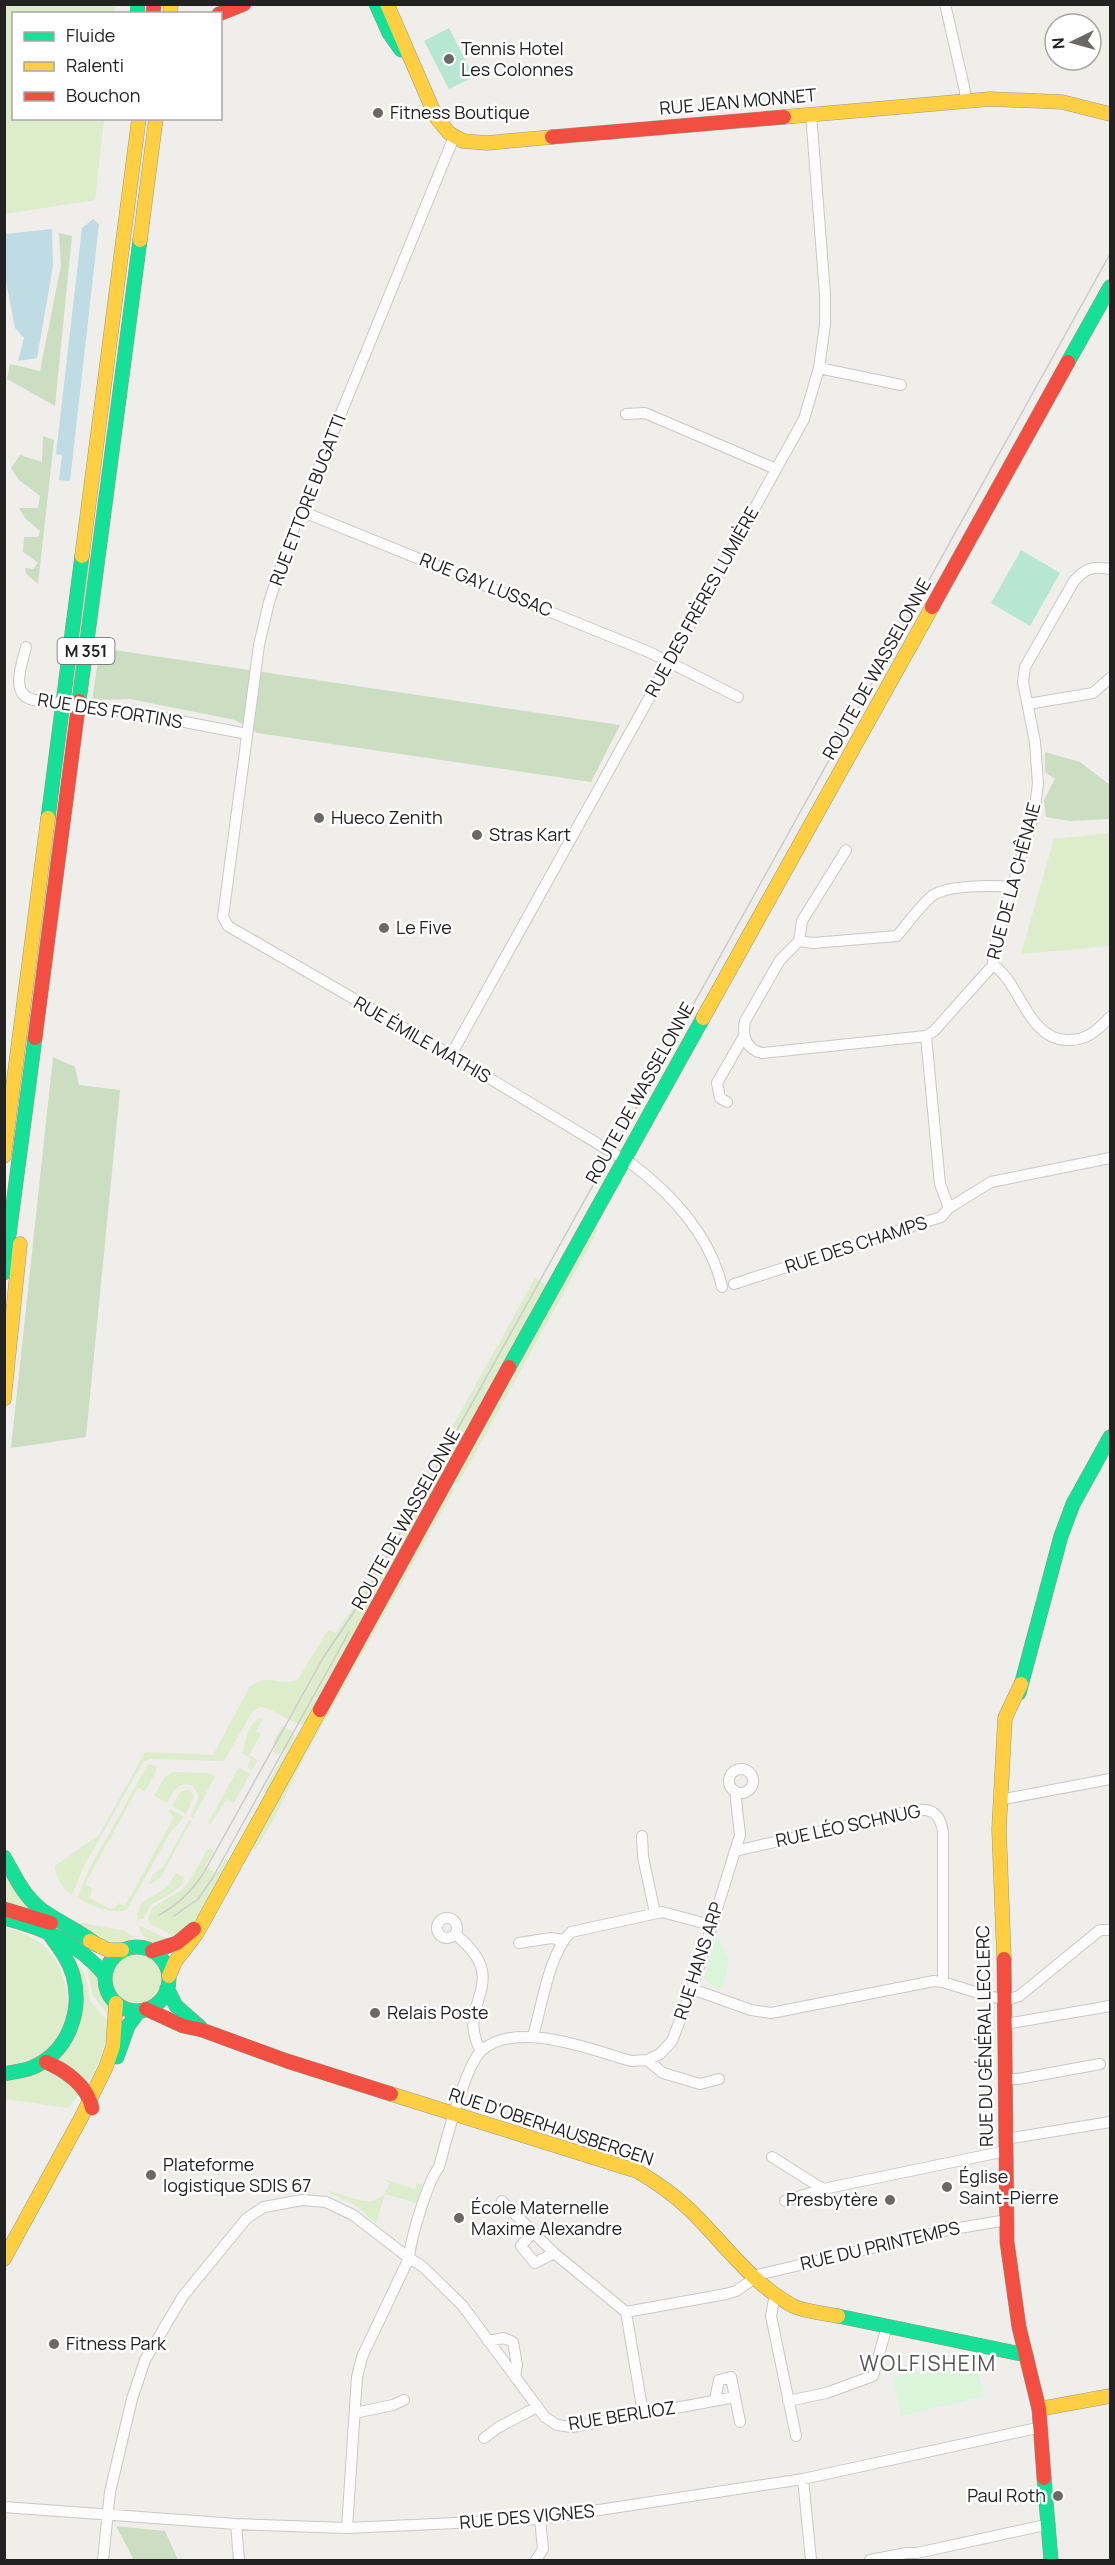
<svg xmlns="http://www.w3.org/2000/svg" width="1115" height="2565" font-family="Manrope,sans-serif">
<style>
.grass{fill:#ddeccb}
.forest{fill:#cbdec1}
.park{fill:#daf5da}
.pitch{fill:#b7e6d2}
.water{fill:#bfdbe3}
.lines{fill:none;stroke-linecap:round;stroke-linejoin:round}
.street-casing{stroke:#c9c8c7;stroke-width:12}
.fast-casing{stroke:#999a82;stroke-width:15}
.slow-casing{stroke:#999a82;stroke-width:15}
.jam-casing{stroke:#999a82;stroke-width:15}
.street{stroke:#fdfcfc;stroke-width:10}
.fast{stroke:#16e098;stroke-width:14}
.slow{stroke:#ffcf43;stroke-width:14}
.jam{stroke:#f24e42;stroke-width:14}
.tram{stroke:#ccc;stroke-width:1.5}
.street-bridge-casing{stroke:#c9c8c7;stroke-width:12;stroke-linecap:butt}
.street-bridge{stroke:#fdfcfc;stroke-width:10}
.poi-dot{fill:#6a6968;stroke:#fff;stroke-width:2}
.labels{text-anchor:middle;stroke-width:5;stroke-linejoin:round;paint-order:stroke}
.shield{fill:#fff;stroke:#646464;stroke-width:1.5}
.shield-label{font-size:16px;font-weight:bold;fill:#222}
.poi-label{font-size:18px;fill:#222;stroke:#fff;text-anchor:start}
.street-label{font-size:18px;fill:#222;stroke:#fff}
.quarter-label{font-size:21px;letter-spacing:1.5px;fill:#555;stroke:#fff}
</style>
<rect width="100%" height="100%" fill="#f0eeeb"/>
<path class="grass" d="M5,4L116,5L115,13L14,14V118L104,119L95,200L5,214Z
M1110,833V946L1021,954L1054,839Z
M597,1225L599,1226L594,1238L458,1484L453,1482Z
M535,1278L550,1287L453,1457L446,1459L437,1454Z
M430,1465L439,1471L441,1478L306,1724C292,1727 276,1708 260,1707L252,1712L224,1761L151,1759L143,1762L84,1866L72,1895C63,1890 55,1876 55,1866L99,1835L145,1752L213,1755L249,1688C269,1670 278,1689 298,1679L328,1630L336,1633L358,1601Z
M451,1486L454,1490L304,1758L272,1823L255,1850L250,1847Z
M260,1718L263,1719L256,1731L261,1734L249,1755L258,1760L252,1770L247,1767L251,1759L242,1753C248,1740 244,1726 260,1718Z
M282,1726L292,1731L296,1740L267,1794L263,1792L286,1751L282,1749L279,1755L273,1752L276,1745L273,1743Z
M148,1764L157,1766L156,1772L145,1791L138,1788L85,1884L92,1888L90,1898L110,1909L115,1908L118,1903L125,1906L174,1817L168,1812L170,1809L184,1817L170,1833L127,1910C109,1914 93,1906 77,1898L89,1869Z
M239,1767L250,1774L234,1803L227,1799L210,1825L208,1823Z
M172,1772L207,1773L215,1776L193,1818L191,1816L199,1796L192,1785C178,1781 173,1792 167,1803L154,1796L165,1777Z
M189,1789L194,1796L186,1814L172,1806L180,1792Z
M189,1820L191,1821L161,1877L149,1885L153,1874L163,1867Z
M211,1849L214,1851L205,1866L217,1874L226,1858L231,1861L200,1916L177,1938L150,1924L148,1919L152,1908L181,1890L191,1879L207,1850Z
M4,1865L53,1919L5,1904Z
M176,1873L184,1878L183,1884L172,1893L152,1904L143,1919L137,1920C139,1897 149,1900 164,1889C170,1885 172,1879 176,1873Z
M77,1922L125,1931L137,1940L107,1944Z
M138,1925L170,1940L155,1945L142,1935Z
M5,1927C21,1933 37,1937 49,1951C75,1982 77,2045 32,2061C23,2064 13,2065 5,2066Z
M63,1943L97,1973L99,1990L110,2009L109,2016L93,1996L86,1965L73,1956Z
M112 1979a25 25 0 1 1 50 0a25 25 0 1 1-50 0Z
M76,1961L85,1974L90,2001L108,2022C103,2063 93,2077 68,2108L5,2099V2078L71,2044Z
M383,2179L415,2189L417,2183L423,2185L417,2203L385,2194L376,2223L353,2204L326,2191C350,2193 376,2217 390,2183Z"/>
<path class="forest" d="M59,233L72,236L55,406L7,379L10,364L40,371L61,265Z
M43,436L54,440L38,584L26,574L25,568L33,569L38,563L23,552L24,537H38L40,531L25,518L19,508H38L40,496L19,480L11,468L20,455L42,462Z
M100,648L620,725L591,782L257,733L235,720L130,699L92,700Z
M1045,752L1080,762L1110,785V819L1070,821L1046,817L1044,800L1055,779L1045,772Z
M53,1057L75,1067L79,1085L120,1090L86,1437L11,1448Z
M116,2526L165,2531L178,2560H134Z"/>
<path class="park" d="M717,1936L729,1962L722,1989L713,1987L704,1977Z
M975,2360L984,2396L901,2416L893,2377Z"/>
<path class="pitch" d="M449,28L474,77L449,89L424,41Z
M1021,550L1060,573L1030,626L991,603Z"/>
<path class="water" d="M93,219L99,224L70,481L59,480L62,455L56,454L82,228Z
M52,229L53,266L37,358L18,361L24,338L15,328L5,276V234Z"/>
<g class="lines">
<g class="street-casing">
<path id="street" d="M945,4L965,91V101
M454,137L292,533L269,602L259,645L223,917L228,926L451,1055L633,1165C673,1195 711,1237 722,1287
M819,368L901,385
M626,414L645,413L776,469
M301,511L649,652L738,697
M26,647C22,664 9,695 34,700
M1028,704L1093,693L1110,678
M107,710L128,711L247,734
M846,850L802,921L799,941L813,943L897,936C908,923 919,907 932,896C946,885 993,885 1011,887
M799,941L780,960L745,1021C742,1036 746,1049 762,1053L926,1036L934,1031L993,965V950L1034,814L1038,784L1035,742L1023,682L1025,667L1074,581C1086,568 1092,566 1110,569
M993,965C1021,983 1027,1038 1066,1040C1086,1041 1097,1031 1110,1017
M926,1036L940,1184L949,1208
M451,1055L804,419L819,368L825,325V294L811,114
M727,1102L720,1098L717,1083L744,1036
M734,1284L941,1217L949,1208L991,1182L1110,1158
M729 1781a12 12 0 1 1 24 0a12 12 0 1 1-24 0Z
M999,1800L1110,1779
M642,1836L643,1857L655,1913
M735,1851L910,1811C929,1807 940,1811 943,1832V1982
M437 1928a10 10 0 1 1 20 0a10 10 0 1 1-20 0Z
M455,1934C516,1983 453,2003 481,2051
M519,1943L551,1938L563,1940
M692,1989L751,2010L771,2013L934,1981L943,1982L991,1997L1010,1999L1019,1996L1100,1930H1110
M1006,2024L1110,2006
M533,2036C542,2006 549,1953 571,1932L662,1912L711,1925
M647,2060L663,2073L700,2084L719,2079
M1004,2079H1018L1100,2064
M1006,2139L1110,2122
M772,2157L823,2189
M502,2201L533,2232
M785,2201L823,2189L1006,2151
M554,2253L535,2263L521,2246L533,2232L554,2253L626,2312
M753,2276L953,2229L1007,2220
M775,2294L771,2316L796,2436
M488,2341L504,2338L513,2342L517,2365L515,2377
M735,2397L740,2422
M788,2401L826,2393L873,2376L887,2326
M355,2413L393,2405L404,2400
M643,2413L626,2312L726,2294L736,2291L755,2278
M484,2438L499,2427L537,2407
M803,2479L811,2560
M4,2507L236,2524L347,2528L540,2519L803,2479L1042,2427
M236,2524L239,2560
M347,2528L357,2377L362,2357L409,2258C411,2237 427,2183 439,2167C445,2144 466,2065 481,2051C516,2019 592,2050 631,2061L647,2060L660,2054L672,2041L692,1989L740,1835L735,1791
M103,2560L110,2492L132,2399L145,2360L183,2296L247,2218L264,2207L302,2200L326,2202L353,2215L409,2258L422,2266L462,2305L545,2417L557,2425L572,2427L735,2397L731,2377L719,2380L715,2400
M536,2560L543,2549L540,2519
M870,2560L907,2553H917L1050,2524"/>
</g>
<g class="fast-casing">
<path id="fast" d="M376,4L389,33L401,50
M137,14L138,4
M1068,362L1110,287
M79,701L140,240
M48,818L82,556
M4,1273L35,1038
M509,1367L703,1018
M1019,1693L1061,1536L1073,1504L1110,1437
M4,1857C15,1876 24,1897 42,1910C60,1923 80,1931 97,1945
M4,1918C44,1928 78,1943 105,1975
M105 1979a32 32 0 1 1 64 0a32 32 0 1 1-64 0Z
M167,1988L176,2006L201,2028
M117,2057L128,2026L139,2011
M4,2074C13,2072 23,2071 31,2068C68,2053 83,2012 73,1975C68,1958 57,1945 47,1931
M838,2316L1026,2355
M1044,2478L1051,2560"/>
</g>
<g class="slow-casing">
<path id="slow" d="M387,4L436,117L449,133L463,141L487,143L552,137
M170,14L171,4
M784,117L990,99L1062,102L1110,114
M140,240L156,118
M82,556L139,118
M703,1018L932,607
M4,1156L48,818
M4,1399L20,1244
M90,1941L108,1950H122
M1004,1959L999,1829L1005,1718L1021,1684
M169,1976L175,1962L197,1933L320,1710
M391,2094L637,2171C656,2182 673,2194 689,2209C723,2242 751,2283 793,2306C806,2312 824,2313 838,2316
M4,2259L81,2118L106,2067L113,2046L116,2003
M1039,2409L1110,2396"/>
</g>
<g class="jam-casing">
<path id="jam" d="M153,14L154,4
M219,14L244,4
M552,137L784,117
M932,607L1068,362
M35,1038L79,701
M320,1710L509,1367
M4,1909L51,1923
M152,1951L177,1943L194,1929
M1004,1959L1007,2242L1019,2327L1039,2409L1044,2478
M146,2009L183,2026L202,2030L287,2061L391,2094
M46,2062C65,2070 88,2086 92,2108"/>
</g>
<use href="#street" class="street"/>
<use href="#fast" class="fast"/>
<use href="#slow" class="slow"/>
<use href="#jam" class="jam"/>
<path class="tram" d="M159,1915C178,1905 191,1892 203,1874L323,1658L366,1594L1110,254
M174,1916L198,1899L212,1879L349,1632"/>
<g class="street-bridge-casing">
<path id="street-bridge" d="M34,700L107,710"/>
</g>
<use href="#street-bridge" class="street-bridge"/>
</g>
<g class="poi-dot">
<circle cx="449" cy="59" r="6"/>
<circle cx="378" cy="113" r="6"/>
<circle cx="319" cy="818" r="6"/>
<circle cx="477" cy="835" r="6"/>
<circle cx="384" cy="928" r="6"/>
<circle cx="375" cy="2013" r="6"/>
<circle cx="151" cy="2175" r="6"/>
<circle cx="947" cy="2187" r="6"/>
<circle cx="890" cy="2200" r="6"/>
<circle cx="459" cy="2218" r="6"/>
<circle cx="54" cy="2344" r="6"/>
<circle cx="1058" cy="2496" r="6"/>
</g>
<g class="labels">
<rect class="shield" x="57.5" y="638" width="57" height="26" rx="4.5"/>
<g class="shield-label">
<text x="86" y="657">M 351</text>
</g>
<g class="poi-label">
<text x="461" y="55">Tennis Hotel<tspan x="461" dy="21">Les Colonnes</tspan></text>
<text x="390" y="119">Fitness Boutique</text>
<text x="331" y="824">Hueco Zenith</text>
<text x="489" y="841">Stras Kart</text>
<text x="396" y="934">Le Five</text>
<text x="387" y="2019">Relais Poste</text>
<text x="163" y="2171">Plateforme<tspan x="163" dy="21">logistique SDIS 67</tspan></text>
<text x="959" y="2183">Église<tspan x="959" dy="21">Saint-Pierre</tspan></text>
<text x="878" y="2206" text-anchor="end">Presbytère</text>
<text x="471" y="2214">École Maternelle<tspan x="471" dy="21">Maxime Alexandre</tspan></text>
<text x="66" y="2350">Fitness Park</text>
<text x="1046" y="2502" text-anchor="end">Paul Roth</text>
</g>
<g class="street-label">
<text transform="translate(738 102) rotate(-5)" y="6">RUE JEAN MONNET</text>
<text transform="translate(308 500) rotate(-69)" y="6">RUE ETTORE BUGATTI</text>
<text transform="translate(486 585) rotate(22)" y="6">RUE GAY LUSSAC</text>
<text transform="translate(702 602) rotate(-61)" y="6">RUE DES FRÈRES LUMIÈRE</text>
<text transform="translate(877 669) rotate(-61)" y="6">ROUTE DE WASSELONNE</text>
<text transform="translate(110 711) rotate(9)" y="6">RUE DES FORTINS</text>
<text transform="translate(1014 881) rotate(-75)" y="6">RUE DE LA CHÊNAIE</text>
<text transform="translate(422 1040) rotate(30)" y="6">RUE ÉMILE MATHIS</text>
<text transform="translate(640 1093) rotate(-61)" y="6">ROUTE DE WASSELONNE</text>
<text transform="translate(856 1245) rotate(-18)" y="6">RUE DES CHAMPS</text>
<text transform="translate(406 1519) rotate(-61)" y="6">ROUTE DE WASSELONNE</text>
<text transform="translate(848 1826) rotate(-12)" y="6">RUE LÉO SCHNUG</text>
<text transform="translate(699 1961) rotate(-72)" y="6">RUE HANS ARP</text>
<text transform="translate(985 2036) rotate(-91)" y="6">RUE DU GÉNÉRAL LECLERC</text>
<text transform="translate(551 2127) rotate(18)" y="6">RUE D'OBERHAUSBERGEN</text>
<text transform="translate(880 2246) rotate(-13)" y="6">RUE DU PRINTEMPS</text>
<text transform="translate(622 2416) rotate(-9)" y="6">RUE BERLIOZ</text>
<text transform="translate(527 2517) rotate(-5)" y="6">RUE DES VIGNES</text>
</g>
<g class="quarter-label">
<text x="928" y="2371">WOLFISHEIM</text>
</g>
</g>
<rect width="1115" height="2565" fill="none" stroke="#222222" stroke-width="12"/>
<rect x="12" y="12" width="210" height="108" fill="#ffffff" stroke="#a7a7a7" stroke-width="1.5"/>
<rect x="24" y="32" width="30" height="9" fill="#16e098" stroke="#a7a7a7" stroke-width="1.5"/>
<text x="66" y="42" font-size="18" fill="#222222">Fluide</text>
<rect x="24" y="62" width="30" height="9" fill="#ffcf43" stroke="#a7a7a7" stroke-width="1.5"/>
<text x="66" y="72" font-size="18" fill="#222222">Ralenti</text>
<rect x="24" y="92" width="30" height="9" fill="#f24e42" stroke="#a7a7a7" stroke-width="1.5"/>
<text x="66" y="102" font-size="18" fill="#222222">Bouchon</text>
<g transform="translate(1073 42) rotate(265)"><circle r="28" fill="#ffffff" stroke="#a7a7a7" stroke-width="1.5"/>
<path d="M0-4.5L10 22L0 15L-10 22Z" fill="#6a6968"/>
<text y="-9" font-size="16" font-weight="bold" text-anchor="middle" fill="#222222">N</text>
</g>
</svg>
